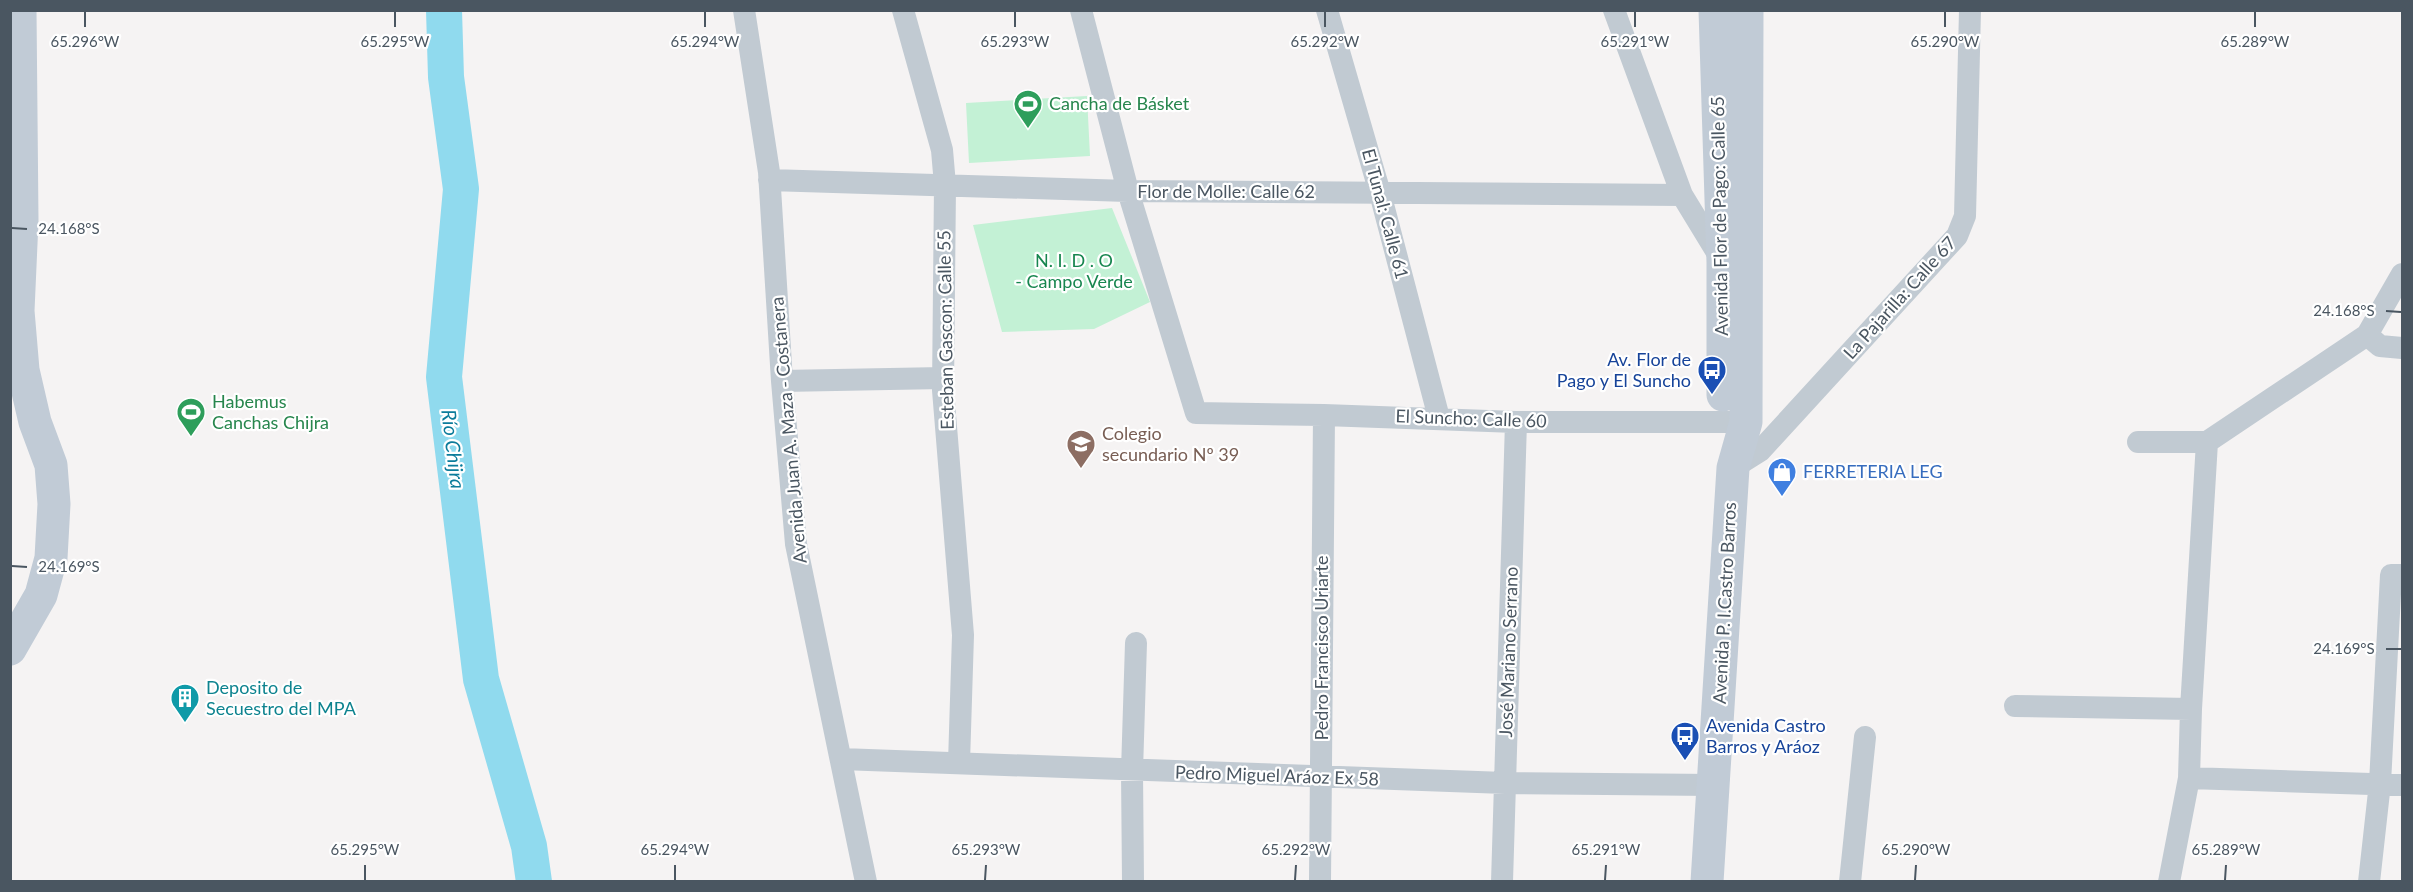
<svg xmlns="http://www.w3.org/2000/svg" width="2413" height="892" font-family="Lato,sans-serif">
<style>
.green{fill:#c3f1d5}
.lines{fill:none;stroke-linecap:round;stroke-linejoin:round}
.river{stroke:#90daee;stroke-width:36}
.street{stroke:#c1cad2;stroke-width:22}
.secondary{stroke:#c1cbd6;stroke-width:33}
.ticks{fill:none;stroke:#4a5661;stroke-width:2}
.labels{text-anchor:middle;stroke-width:4.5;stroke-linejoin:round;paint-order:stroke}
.leisure-label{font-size:18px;fill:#27864d;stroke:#fff;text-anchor:start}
.street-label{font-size:18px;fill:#4a5661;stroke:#fff}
.park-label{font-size:18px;fill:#17864f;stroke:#fff}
.transit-label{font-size:18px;fill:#164399;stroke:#fff;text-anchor:end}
.education-label{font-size:18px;fill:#785e54;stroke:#fff;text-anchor:start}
.shop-label{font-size:18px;fill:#366cbe;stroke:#fff;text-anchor:start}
.culture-label{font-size:18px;fill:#0d838f;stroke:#fff;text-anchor:start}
.water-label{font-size:20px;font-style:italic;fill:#0c7c9b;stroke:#fff}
.ticks-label{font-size:15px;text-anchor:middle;fill:#4a5661;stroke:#fff;stroke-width:4.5;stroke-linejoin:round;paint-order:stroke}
</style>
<rect width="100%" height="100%" fill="#f5f3f3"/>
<path class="green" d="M1087,96L1090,156L969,163L966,103Z
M1112,208L1150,302L1094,329L1002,332L973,225Z"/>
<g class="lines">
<path class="river" d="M444,10L446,77L461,189L444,377L481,679L529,846L534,882"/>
<path class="street" d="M744,10L769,172L782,381L796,544L866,882
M903,10L942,150L945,185L943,390L963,635L959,763
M1081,10L1128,191L1196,413L1324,415L1516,422H1746
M1327,10L1380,193L1439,418
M1614,10L1682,195L1721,259
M769,180L1128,191L1682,195
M2367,335L2380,346L2402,348
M782,381L943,378
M2138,442H2207L2367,335L2402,274
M1733,468L1760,451L1957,236L1965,216L1970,10
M2015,706L2191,709
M841,759L1505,783L1714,785
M2189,778L2402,785
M1133,882L1132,771L1136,643
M1320,882L1324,415
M1502,882L1516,422
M1850,882L1865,737
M2169,882L2189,778L2191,709L2207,442
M2369,882L2380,783L2391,575H2402"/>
<path class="secondary" d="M1715,10L1723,262V395
M10,649L41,595L51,558L54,504L51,465L35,422L23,370L18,311L22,221L20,10
M1707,882L1733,468L1746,422L1747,10"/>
</g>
<path class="ticks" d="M85,27V12M395,27V12M705,27V12M1015,27V12M1325,27V12M1635,27V12M1945,27V12M2255,27V12M12,228L27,229M2386,311L2401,312M12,566L27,567M2386,649H2401M365,880V865M675,880V865M985,880L986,865M1295,880L1296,865M1605,880L1606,865M1915,880L1916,865M2225,880L2226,865"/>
<defs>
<g id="stadium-pin" transform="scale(1.5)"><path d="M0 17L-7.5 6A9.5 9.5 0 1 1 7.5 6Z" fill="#2e9e5b" stroke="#fff"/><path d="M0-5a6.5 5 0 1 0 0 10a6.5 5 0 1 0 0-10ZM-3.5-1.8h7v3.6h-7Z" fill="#fff"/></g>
<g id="bus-pin" transform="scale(1.5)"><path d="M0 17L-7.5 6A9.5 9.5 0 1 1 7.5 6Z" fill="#1a4fb4" stroke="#fff"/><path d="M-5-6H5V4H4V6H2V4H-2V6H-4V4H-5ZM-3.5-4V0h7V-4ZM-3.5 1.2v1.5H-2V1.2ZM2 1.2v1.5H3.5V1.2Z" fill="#fff"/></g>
<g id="school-pin" transform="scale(1.5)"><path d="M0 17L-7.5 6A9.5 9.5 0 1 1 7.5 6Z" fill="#8d6e63" stroke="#fff"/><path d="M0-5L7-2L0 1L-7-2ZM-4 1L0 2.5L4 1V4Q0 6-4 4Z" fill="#fff"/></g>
<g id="shop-pin" transform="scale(1.5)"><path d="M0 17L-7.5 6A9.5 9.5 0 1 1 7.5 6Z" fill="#3f7fe0" stroke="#fff"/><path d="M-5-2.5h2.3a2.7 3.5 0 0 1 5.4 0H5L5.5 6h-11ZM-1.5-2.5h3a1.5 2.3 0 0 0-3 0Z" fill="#fff"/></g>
<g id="building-pin" transform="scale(1.5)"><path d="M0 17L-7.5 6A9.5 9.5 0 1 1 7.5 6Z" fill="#0f9aa8" stroke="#fff"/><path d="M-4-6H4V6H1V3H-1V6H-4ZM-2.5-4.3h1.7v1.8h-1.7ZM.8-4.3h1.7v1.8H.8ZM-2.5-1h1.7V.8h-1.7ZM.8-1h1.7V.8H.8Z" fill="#fff"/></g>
</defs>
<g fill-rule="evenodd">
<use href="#stadium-pin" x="1028" y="104"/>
<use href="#bus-pin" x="1712" y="370"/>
<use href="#stadium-pin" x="191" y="412"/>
<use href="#school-pin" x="1081" y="444"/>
<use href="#shop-pin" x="1782" y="472"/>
<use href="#building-pin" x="185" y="698"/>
<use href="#bus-pin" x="1685" y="736"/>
</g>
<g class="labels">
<g class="leisure-label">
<text x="1049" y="110">Cancha de Básket</text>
<text x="212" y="408">Habemus<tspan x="212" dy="21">Canchas Chijra</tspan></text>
</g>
<g class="street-label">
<text x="1226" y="198">Flor de Molle: Calle 62</text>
<text transform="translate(1385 214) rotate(75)" y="6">El Tunal: Calle 61</text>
<text transform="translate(1720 216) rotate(-91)" y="6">Avenida Flor de Pago: Calle 65</text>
<text transform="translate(1900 298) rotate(-48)" y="6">La Pajarilla: Calle 67</text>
<text transform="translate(946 330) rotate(-91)" y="6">Esteban Gascon: Calle 55</text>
<text transform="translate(1471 419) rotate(2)" y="6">El Suncho: Calle 60</text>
<text transform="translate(789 430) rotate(-95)" y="6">Avenida Juan A. Maza - Costanera</text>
<text transform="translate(1725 603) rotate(-87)" y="6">Avenida P. I.Castro Barros</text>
<text transform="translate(1322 648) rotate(-90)" y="6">Pedro Francisco Uriarte</text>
<text transform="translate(1509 652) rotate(-88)" y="6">José Mariano Serrano</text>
<text transform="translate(1277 776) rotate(2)" y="6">Pedro Miguel Aráoz Ex 58</text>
</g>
<g class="park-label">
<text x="1074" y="267">N. I. D . O<tspan x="1074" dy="21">- Campo Verde</tspan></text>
</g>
<g class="transit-label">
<text x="1691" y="366">Av. Flor de<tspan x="1691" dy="21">Pago y El Suncho</tspan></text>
<text x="1706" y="732" text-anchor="start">Avenida Castro<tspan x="1706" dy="21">Barros y Aráoz</tspan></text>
</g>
<g class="education-label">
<text x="1102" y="440">Colegio<tspan x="1102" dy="21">secundario Nº 39</tspan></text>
</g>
<g class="shop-label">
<text x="1803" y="478">FERRETERIA LEG</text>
</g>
<g class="culture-label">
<text x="206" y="694">Deposito de<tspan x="206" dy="21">Secuestro del MPA</tspan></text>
</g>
<g class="water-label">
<text transform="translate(453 449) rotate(83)" y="7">Río Chijra</text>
</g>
</g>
<g class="ticks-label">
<text x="85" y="47">65.296°W</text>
<text x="395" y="47">65.295°W</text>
<text x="705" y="47">65.294°W</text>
<text x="1015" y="47">65.293°W</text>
<text x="1325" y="47">65.292°W</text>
<text x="1635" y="47">65.291°W</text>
<text x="1945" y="47">65.290°W</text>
<text x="2255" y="47">65.289°W</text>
<text x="69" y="234">24.168°S</text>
<text x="2344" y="316">24.168°S</text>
<text x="69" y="572">24.169°S</text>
<text x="2344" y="654">24.169°S</text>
<text x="365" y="855">65.295°W</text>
<text x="675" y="855">65.294°W</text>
<text x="986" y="855">65.293°W</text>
<text x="1296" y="855">65.292°W</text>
<text x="1606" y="855">65.291°W</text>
<text x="1916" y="855">65.290°W</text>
<text x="2226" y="855">65.289°W</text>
</g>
<rect width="2413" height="892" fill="none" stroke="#4a5661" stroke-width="24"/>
</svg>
